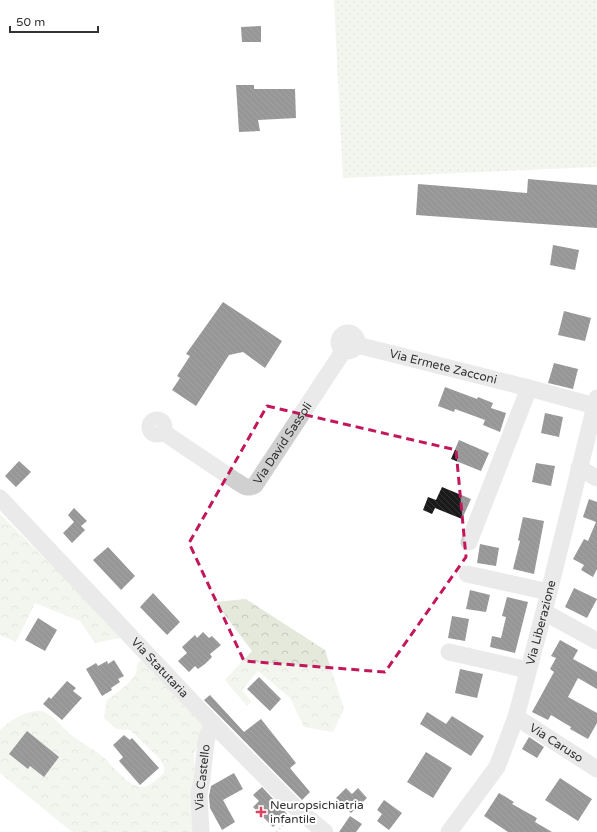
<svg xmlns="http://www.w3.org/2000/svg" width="597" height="832" font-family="'Varela Round',sans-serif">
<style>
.green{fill:url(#green-dots)}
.forest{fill:url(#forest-crowns)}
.building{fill:url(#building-back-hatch)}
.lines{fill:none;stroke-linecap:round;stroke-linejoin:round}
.path{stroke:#cacaca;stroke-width:2;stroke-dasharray:2 2;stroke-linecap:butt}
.minor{stroke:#d0d0d0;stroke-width:17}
.marked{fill:none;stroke:#c2185b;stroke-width:3;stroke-dasharray:8 5;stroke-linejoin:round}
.poi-dot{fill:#dd4261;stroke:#fff;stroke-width:1.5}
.labels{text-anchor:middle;stroke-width:4;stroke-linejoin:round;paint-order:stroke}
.street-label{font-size:12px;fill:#333;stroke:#fff}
.poi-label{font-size:12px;fill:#333;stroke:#fff;text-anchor:start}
</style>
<defs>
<pattern id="green-dots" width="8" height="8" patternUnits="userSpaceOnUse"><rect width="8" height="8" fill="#e4e9dc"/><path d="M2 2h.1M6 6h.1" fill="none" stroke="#c4c8bd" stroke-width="1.8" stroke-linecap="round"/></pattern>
<pattern id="forest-crowns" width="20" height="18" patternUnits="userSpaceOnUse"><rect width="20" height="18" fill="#e4e9dc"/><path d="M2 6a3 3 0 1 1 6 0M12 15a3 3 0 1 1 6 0" fill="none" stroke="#c4c8bd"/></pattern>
<pattern id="building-back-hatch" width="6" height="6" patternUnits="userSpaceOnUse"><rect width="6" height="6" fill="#1a1a1a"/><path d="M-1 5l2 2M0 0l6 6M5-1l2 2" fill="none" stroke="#333"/></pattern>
</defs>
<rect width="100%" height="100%" fill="#fff"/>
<path class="green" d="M334,0H597V167L343,178Z"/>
<path class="forest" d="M0,514L124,637L95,643L80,621L35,603L16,642L0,635Z
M246,599L325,650L344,709L333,732L304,727L290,698L258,671L242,690L251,701L247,706L225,680L252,651L215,602Z
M143,659L204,722L194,755L196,832H72L0,773V730C11,720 26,710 41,711C50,712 63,728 70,734C80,742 92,748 103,757C112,764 131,792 147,786C153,784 159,777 164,773V766L159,758L130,730L116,729L104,718L107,700C116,693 129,685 135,675C139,668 134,664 143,659Z"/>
<path class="building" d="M261,26V42H242L241,27Z
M236,85H254V89H295L296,118L258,120L260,131L239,132Z
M528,179L597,185V228L416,215L418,184L527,193Z
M553,245L579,250L575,270L550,265Z
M223,302L282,341L265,368L243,352L229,355L196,406L172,390L180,378L177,376L190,356L186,354Z
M564,311L591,318L585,341L558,335Z
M554,363L578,369L573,389L548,383Z
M445,387L477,399L478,397L493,403L491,408L506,413L500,432L483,425L485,420L455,409L454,412L438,406Z
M545,413L563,417L559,437L541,433Z
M459,440L489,453L481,471L451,459Z
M19,461L31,472L16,487L5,476Z
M536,463L555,466L551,486L532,482Z
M442,487L471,499L462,519L435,508L432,514L423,510L428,497L436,500Z
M589,499L597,502V569L593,577L581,570L584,565L573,559L584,539L588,541L596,522L583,517Z
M74,508L87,521L81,526L85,530L72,543L63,533L74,522L68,515Z
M523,517L544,521L534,574L513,569L520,541L518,540Z
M480,544L499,548L496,566L477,563Z
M108,547L135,576L121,590L93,560Z
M574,588L597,599L587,618L565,607Z
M470,590L490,595L486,612L466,609Z
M153,593L180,622L167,635L140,607Z
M507,597L528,602L515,653L490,647L492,636L501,638L506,617L502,616Z
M452,616L469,619L465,641L448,638Z
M38,618L57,630L45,651L25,640Z
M203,632L209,638L212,636L221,645L210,654L212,657L205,664L198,669L195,666L189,672L178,661L187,653L182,647L195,635L197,638Z
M560,640L578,650L573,659L597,672V689L578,678L568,697L597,713V723L588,739L570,729L571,727L551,715L548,720L532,712L554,672L550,669L556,658L551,656Z
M114,660L124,676L118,679L120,682L111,688L112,690L102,696L86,669L96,663L98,666L107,661L108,664Z
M460,669L483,674L477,698L455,693Z
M259,677L281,699L270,711L247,689Z
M67,681L76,688L73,691L82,698L62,720L43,704L49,697L51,699Z
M210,695L244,732L261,719L296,763L290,768L310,792L302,800L204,700Z
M427,712L446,724L452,716L484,736L471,756L420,724Z
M27,731L59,757L44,777L30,766L28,769L9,754Z
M124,735L130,740L132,738L159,768L140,785L119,761L123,757L113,745Z
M529,737L544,747L537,758L522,749Z
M426,752L452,768L433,798L407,782Z
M234,773L243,789L223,800L235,822L222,830L210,808L209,796L211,786Z
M560,778L592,799L578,821L545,800Z
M262,787L287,814L273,827L253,807L259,801L253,795Z
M346,788L352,794L358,788L367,798L351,813L336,798Z
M499,793L514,802L512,804L537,818L535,822L552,832H508L484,816Z
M384,800L402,813L389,830L377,821L382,814L377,810Z
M350,816L362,824L356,832H339Z"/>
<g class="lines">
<path class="path" d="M276,832L288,820"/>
<g class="minor">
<circle cx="348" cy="342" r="9"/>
<path id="s1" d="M357,345L529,388L595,406"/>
<circle cx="157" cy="427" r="7"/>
<path id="s2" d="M163,432L236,481C243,485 247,490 255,485L344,350"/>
<path d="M579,468L597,478"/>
<path id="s3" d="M0,498L214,725L296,808L325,832"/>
<path d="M469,542L529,388"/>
<path d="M467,574L549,592"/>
<path d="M544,612L597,641"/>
<path d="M449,652L528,670"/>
<path id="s4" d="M516,717L597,769"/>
<path id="s5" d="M201,832L199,795L202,779L206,742L208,734L214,725"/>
<path id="s6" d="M449,832L497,767L516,717L544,612L597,398"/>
</g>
</g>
<path d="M0 0H597V832H0ZM267,406L456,450L466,557L385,672L244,661L189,543Z" fill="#fff" fill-opacity=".55" fill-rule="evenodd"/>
<path class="marked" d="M267,406L456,450L466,557L385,672L244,661L189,543Z"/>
<path class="poi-dot" d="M259 806h4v4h4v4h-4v4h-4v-4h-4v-4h4z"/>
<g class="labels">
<g class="street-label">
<text dy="4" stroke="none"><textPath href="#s1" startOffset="89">Via Ermete Zacconi</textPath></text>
<text dy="4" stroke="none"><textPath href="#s2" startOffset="159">Via David Sassoli</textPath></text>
<text dy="4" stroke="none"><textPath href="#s6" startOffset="232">Via Liberazione</textPath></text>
<text dy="4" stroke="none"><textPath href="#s3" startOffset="233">Via Statutaria</textPath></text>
<text dy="4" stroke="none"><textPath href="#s4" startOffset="48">Via Caruso</textPath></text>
<text dy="4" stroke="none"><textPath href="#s5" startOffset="55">Via Castello</textPath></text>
</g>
<g class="poi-label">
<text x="270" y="809">Neuropsichiatria<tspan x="270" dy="14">infantile</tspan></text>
</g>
</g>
<path d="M10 26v6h88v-6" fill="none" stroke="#333333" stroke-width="2"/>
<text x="16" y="26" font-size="12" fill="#333333" stroke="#ffffff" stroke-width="3" paint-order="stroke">50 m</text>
</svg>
